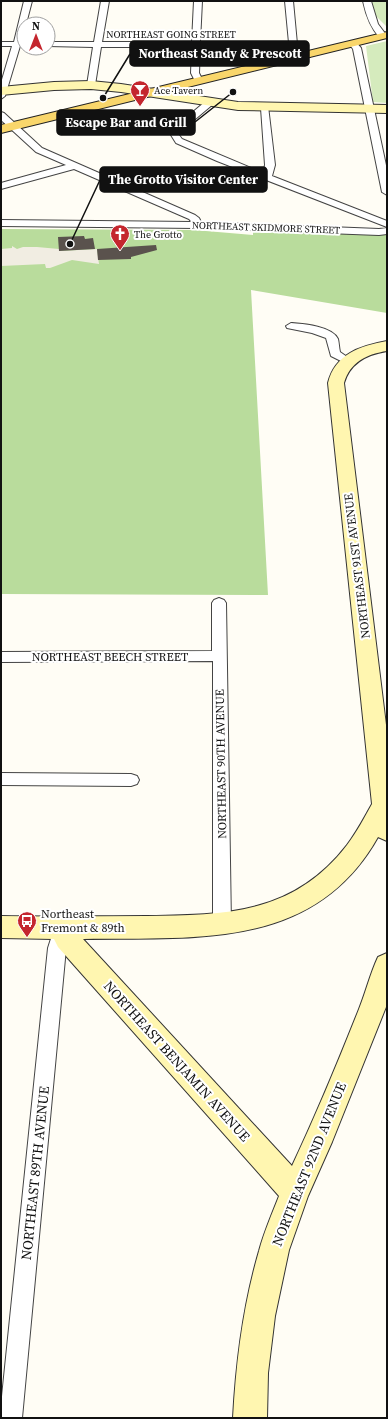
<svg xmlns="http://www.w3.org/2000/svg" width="388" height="1419" font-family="'Source Serif 4',serif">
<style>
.green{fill:#d5ebbd}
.forest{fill:#b9dc9c}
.plaza{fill:#f1ede2}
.building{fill:#5a524d}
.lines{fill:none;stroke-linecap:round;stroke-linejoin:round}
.street-casing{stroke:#444;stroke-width:2}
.secondary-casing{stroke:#333;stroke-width:2}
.primary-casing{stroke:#222;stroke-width:2}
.street{fill:#fff;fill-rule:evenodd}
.secondary{fill:#fff6b0;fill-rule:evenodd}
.primary{fill:#f9d66b;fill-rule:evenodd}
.labels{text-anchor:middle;stroke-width:4;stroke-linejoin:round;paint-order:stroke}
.far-street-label{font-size:10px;fill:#111;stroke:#fff}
.far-poi-label{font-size:10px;fill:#111;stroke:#fff;text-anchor:start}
.street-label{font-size:12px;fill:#111;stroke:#fff}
.poi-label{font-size:12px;fill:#111;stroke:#fff;text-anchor:start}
.near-street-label{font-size:14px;fill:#111;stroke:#fff}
.leader{fill:none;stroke:#111;stroke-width:1.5}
.callout-dot{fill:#111;stroke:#fff;stroke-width:1.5}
.callout{fill:#111;stroke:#111;stroke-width:1.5}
.callout-label{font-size:13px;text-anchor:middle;font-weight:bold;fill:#fff}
</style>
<rect width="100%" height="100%" fill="#fffdf5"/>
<path class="green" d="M371,1H387V27L374,14Z
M387,41V103L373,102L366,46Z"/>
<path class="forest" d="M1,229L194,230L253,235V230L387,235V313L251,290L268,595L1,594Z"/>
<path class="plaza" d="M12,246L17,249L23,247H37L59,249L60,251L97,249L99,264L72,260L50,268H46L45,264L1,266V249L12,248Z"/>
<path class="building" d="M84,236L85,239L93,238L95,249L59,251L58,237Z
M156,245L157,250L131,257V259L98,260L97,249Z"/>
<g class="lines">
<g class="street-casing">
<path id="street" d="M24,1H32L26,24H24L22,42H24V46H20L5,96L1,99V83L12,46H1V42H14Z
M101,1H109L102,42H192L194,1H202L200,42L289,43L285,1H293L297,44L311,55L310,57H304L291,47H200L199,73L203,81L199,83H196L191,73L192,47H101L95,85L91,87H88L87,85L93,47L48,46V42H94Z
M363,1H371L378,24L387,36L386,38H380C370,27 366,15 363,1Z
M350,42H356L361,48L387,170V195L382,192L353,49L349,44Z
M209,100L213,103L212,105L181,131L179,135L182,139L263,173L265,165L261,108L265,105L268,106L275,165L272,176L387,221V227L217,161L176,143L171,135L174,128L206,101Z
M1,112L4,113L42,148L195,215L199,218L201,222L379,229L387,228V234L379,235L197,228L1,226V220L192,222L189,219L74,169L1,189V183L66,165L36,152L1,120Z
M291,323C303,324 332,326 338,339C339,343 339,348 340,352L353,361L351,363L347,364L331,356L326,338L312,333L287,328L286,326Z
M219,598L224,600L226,603L231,925L228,930L222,933L216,930L213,925V661L1,662V652L212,651V603L214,600Z
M1,773L131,774L137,776L139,780L137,784L131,786L1,785Z
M62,920L68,923L71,928L66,948L22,1418H1V1406L48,948L56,923Z"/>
</g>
<g class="secondary-casing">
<path id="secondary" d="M91,81L121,84L238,102L387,105V113L238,110L121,92L91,89L54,90L1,95V87L54,82Z
M387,341V351C367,354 350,362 344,383L387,733V841L378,837C314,951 195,937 83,939L292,1166C316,1115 338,1062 359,1009C366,992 370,974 378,957L387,953L386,1007L332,1142L308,1196L289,1250L275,1316L268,1373L267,1418H233C236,1361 243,1306 259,1251C264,1232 272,1214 279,1196L58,947L54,939L1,938V916C50,917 98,916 147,916C226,915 294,914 347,845C357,832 364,818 372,804L328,383C335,354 360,346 387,341Z"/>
</g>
<g class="primary-casing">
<path id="primary" d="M387,32V38L1,133V125Z"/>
</g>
<use href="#street" class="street"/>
<use href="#secondary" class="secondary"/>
<use href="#primary" class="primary"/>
</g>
<defs>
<g id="bar-pin" transform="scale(1)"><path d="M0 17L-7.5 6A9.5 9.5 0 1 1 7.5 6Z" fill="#c4262e" stroke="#fff"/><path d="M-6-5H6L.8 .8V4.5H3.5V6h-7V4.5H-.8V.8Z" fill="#fff"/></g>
<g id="church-pin" transform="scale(1)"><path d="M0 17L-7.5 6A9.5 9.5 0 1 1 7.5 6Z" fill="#c4262e" stroke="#fff"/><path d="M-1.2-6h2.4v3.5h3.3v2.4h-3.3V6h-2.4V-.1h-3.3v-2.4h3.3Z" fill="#fff"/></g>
<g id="bus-pin" transform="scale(1)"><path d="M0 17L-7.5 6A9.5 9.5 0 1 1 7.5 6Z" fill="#c4262e" stroke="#fff"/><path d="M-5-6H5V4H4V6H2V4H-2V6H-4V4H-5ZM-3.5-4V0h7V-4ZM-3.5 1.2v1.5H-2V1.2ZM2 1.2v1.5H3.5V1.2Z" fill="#fff"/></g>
</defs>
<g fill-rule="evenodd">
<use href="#bar-pin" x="140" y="90"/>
<use href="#church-pin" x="120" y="234"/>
<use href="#bus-pin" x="27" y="921"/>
</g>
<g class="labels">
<g class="far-street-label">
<text x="171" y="38">NORTHEAST GOING STREET</text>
<text transform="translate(266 227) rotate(2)" y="4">NORTHEAST SKIDMORE STREET</text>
</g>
<g class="far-poi-label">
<text x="154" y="94">Ace Tavern</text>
<text x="134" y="238">The Grotto</text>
</g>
<g class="street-label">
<text transform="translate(357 566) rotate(-97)" y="4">NORTHEAST 91ST AVENUE</text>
<text x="110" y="661">NORTHEAST BEECH STREET</text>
<text transform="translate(221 764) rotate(-91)" y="4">NORTHEAST 90TH AVENUE</text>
</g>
<g class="poi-label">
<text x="41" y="918">Northeast<tspan x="41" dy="14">Fremont &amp; 89th</tspan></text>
</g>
<g class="near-street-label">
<text transform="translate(177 1061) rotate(48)" y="5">NORTHEAST BENJAMIN AVENUE</text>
<text transform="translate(309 1164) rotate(-68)" y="5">NORTHEAST 92ND AVENUE</text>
<text transform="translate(35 1173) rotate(-84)" y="5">NORTHEAST 89TH AVENUE</text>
</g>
</g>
<path class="leader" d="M103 98L130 54M233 92L195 122M70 244L100 180"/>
<g class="callout-dot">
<circle cx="103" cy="98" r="4"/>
<circle cx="233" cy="92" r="4"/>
<circle cx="70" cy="244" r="4"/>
</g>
<g class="callout">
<rect x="130" y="41" width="179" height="25" rx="4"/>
<rect x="57" y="110" width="138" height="25" rx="4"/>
<rect x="100" y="167" width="167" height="25" rx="4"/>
</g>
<g class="callout-label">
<text x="220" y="58">Northeast Sandy &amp; Prescott</text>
<text x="126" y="127">Escape Bar and Grill</text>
<text x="183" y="184">The Grotto Visitor Center</text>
</g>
<rect width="388" height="1419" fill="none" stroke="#111111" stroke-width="4"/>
<g transform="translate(36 36)"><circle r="19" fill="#ffffff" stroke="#a0a0a0"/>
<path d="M0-3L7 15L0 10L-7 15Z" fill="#c4262e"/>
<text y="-6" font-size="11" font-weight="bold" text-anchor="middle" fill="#111111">N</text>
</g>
</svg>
